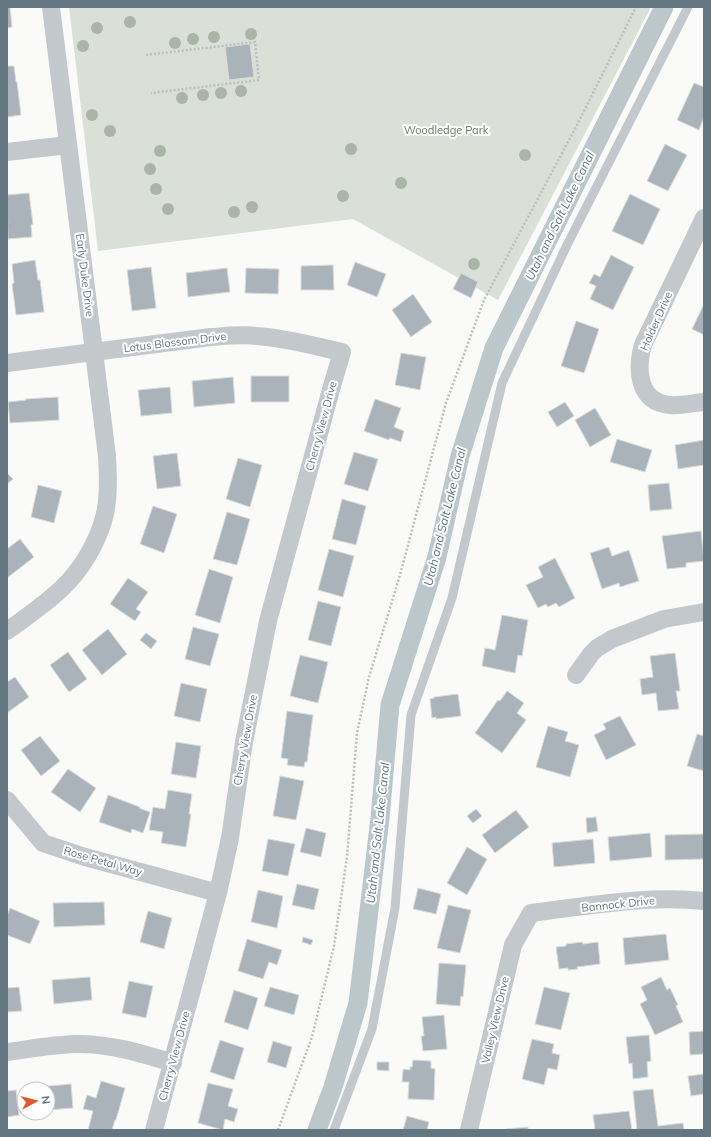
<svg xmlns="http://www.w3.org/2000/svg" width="711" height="1137" font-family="Mulish,sans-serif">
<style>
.green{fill:#dadfd7}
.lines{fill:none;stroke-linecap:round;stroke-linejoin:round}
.canal{stroke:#bbc7cb;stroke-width:19}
.building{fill:#aab3b9;stroke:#dcdcda}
.path{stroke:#bbbfc2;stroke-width:2.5;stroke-dasharray:2 2;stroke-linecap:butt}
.lane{stroke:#c3c8cc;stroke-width:9}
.street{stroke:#c3c8cc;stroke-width:18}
.tree{fill:#aab4a7}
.labels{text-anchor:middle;stroke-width:4;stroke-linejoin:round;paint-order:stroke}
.park-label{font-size:11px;fill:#687a64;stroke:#fff}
.street-label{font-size:11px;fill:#657683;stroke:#fff}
.water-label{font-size:12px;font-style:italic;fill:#60757c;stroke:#fff}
</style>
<rect width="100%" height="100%" fill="#fafaf8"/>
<path class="green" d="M69,7H651L498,300L353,219L98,251Z"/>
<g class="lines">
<path class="canal" d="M317,1130L333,1087L358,1003L380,818L390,705L437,557L460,456L494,348L664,7"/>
</g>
<path class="building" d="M7,7H10L12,27L7,28Z
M250,44L254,77L229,80L225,47Z
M7,66H14L16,82H17L21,115L7,117Z
M694,83L704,87V117L699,130L677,120Z
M665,144L687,155L668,191L647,181Z
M29,193L33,224L31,225L32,237L8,239L7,195Z
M630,194L660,209L643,245L612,231Z
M611,255L634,267L613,310L590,299L596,286L589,283L594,274L600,277Z
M35,260L38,280H40L44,312L16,315L12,284L14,283L12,264Z
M355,262L386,274L377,297L347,285Z
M333,265L334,290H301V266Z
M151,267L156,308L132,311L127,270Z
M227,268L230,292L188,297L186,273Z
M246,268L279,269L278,294L245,293Z
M461,273L478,282L471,298L453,289Z
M413,294L432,322L411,337L392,310Z
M704,304V335L692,329Z
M576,321L599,329L584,373L561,366Z
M401,353L426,357L420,390L395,385Z
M251,376H289V402H251Z
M233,377L235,403L194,407L192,381Z
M170,387L172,413L141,416L138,390Z
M58,397L59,420L10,423L8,402L26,400V399Z
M375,399L401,408L394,427L404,431L401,442L390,438L389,440L364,431Z
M565,402L574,416L557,427L548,412Z
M595,408L611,435L590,447L575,420Z
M617,439L652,450L645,472L610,462Z
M704,440V465L678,469L675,445Z
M354,452L378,459L368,491L344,484Z
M177,453L181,486L157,489L153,456Z
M238,458L262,465L250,507L226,499Z
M7,473L13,479L7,484Z
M669,483L672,509L650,511L648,485Z
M38,485L62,491L54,523L31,517Z
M342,499L366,506L356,545L332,539Z
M153,506L177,514L164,553L140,544Z
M227,512L250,519L237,565L213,559Z
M701,531L704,561L686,563V567L667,569L662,536Z
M20,539L34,557L7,578V549Z
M609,547L612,556L629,550L639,581L620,587L619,583L602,589L590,553Z
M329,549L354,556L343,597L318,590Z
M555,558L575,598L559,607L556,603L548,607L546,604L538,608L526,585L543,577L538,567Z
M209,569L233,577L220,623L195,615Z
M128,578L148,592L136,609L141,612L135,621L110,604Z
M318,601L341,607L331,646L308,640Z
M502,615L528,620L522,656L518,655L515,673L482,666L485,648L495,650Z
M193,627L219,634L210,666L185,659Z
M108,629L127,654L102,675L82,650Z
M146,633L157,641L151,649L140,640Z
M68,652L87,679L69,692L50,665Z
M675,653L680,691H676L679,709L658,711L656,693L642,695L640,679L653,677L650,656Z
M300,655L328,662L318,703L290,696Z
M15,677L29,697L7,713V682Z
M181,683L207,689L200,722L174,716Z
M507,691L524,703L517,713L526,720L502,753L475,733L498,700L500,701Z
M458,694L461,716L436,719V717L432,718L430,699L434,698V697Z
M287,711L313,715L307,762H305L304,767L287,765L288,759L281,758Z
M620,716L636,745L606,760L594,735L606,729L603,724Z
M548,726L568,732L565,741L579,745L570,777L536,767Z
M697,734L704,736V771L687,766Z
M40,736L60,761L41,776L21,750Z
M176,742L201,746L196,778L171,774Z
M68,769L96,788L80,812L51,792Z
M280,776L304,781L296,820L273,816Z
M168,790L192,794L189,814H191L186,847L161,843L163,832L149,830L153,807L165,809Z
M108,795L140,807L139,808L150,812L143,833L132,829L131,833L99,822Z
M476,809L482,816L473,823L467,816Z
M516,810L529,827L495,853L482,835Z
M596,817L598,831L587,833L586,818Z
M306,828L326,833L321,857L300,852Z
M650,833L652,857L610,861L608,837Z
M704,834V859L665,860V835Z
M268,839L295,844L288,876L262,871Z
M593,839L595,863L554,867L552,843Z
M467,847L487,859L467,895L447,883Z
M297,884L319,889L314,910L292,905Z
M418,888L441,894L436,914L413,909Z
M258,890L283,896L277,928L251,922Z
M104,902L105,925L54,927L53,903Z
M448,905L471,910L460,953L437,948Z
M10,908L40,921L30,944L7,935V916Z
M148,911L172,918L164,949L140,942Z
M666,934L669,960L625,965L623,938Z
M303,937L313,940L311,945L302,942Z
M247,939L282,950L277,965L269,962L263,979L238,971Z
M582,942L583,944L598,942L600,964L577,967L578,969L568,970V968L559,969L556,947L566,946V944Z
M439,963L466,965L463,997L461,996L460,1006L436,1004Z
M90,977L92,1000L54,1004L52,980Z
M661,977L667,990L670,988L678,1005L676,1006L683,1022L655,1035L640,1004L647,1000L641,987Z
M129,981L153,986L146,1018L122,1013Z
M19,987L22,1011L7,1012V988Z
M270,987L299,995L294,1015L264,1006Z
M544,987L570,993L561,1030L535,1024Z
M234,990L258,998L248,1030L224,1022Z
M444,1015L447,1049L423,1051L421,1036H424L422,1017Z
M704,1031V1054L690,1055L689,1032Z
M649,1035L651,1061L647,1062L648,1077L633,1079L632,1063L629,1064L626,1037Z
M532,1039L554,1044L552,1053L560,1055L557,1070L548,1068L544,1085L522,1079Z
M220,1040L244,1048L234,1080L210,1072Z
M273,1041L292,1047L286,1068L267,1062Z
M413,1060L431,1061V1068L435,1069L434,1100L408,1099L409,1082H402L403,1069L410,1070V1067H412Z
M377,1062H389V1071L377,1070Z
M704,1074V1094L691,1096L688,1076Z
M101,1081L125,1088L116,1120H115L112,1130H88L93,1111L83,1109L87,1095L96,1098Z
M208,1083L233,1089L228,1106L238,1109L234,1122L225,1119L223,1130L198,1123Z
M71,1084L73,1108L48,1110V1089H38V1087Z
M653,1089L658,1126L683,1123L684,1130H637L633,1091Z
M16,1090L19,1115L7,1117V1091Z
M629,1111L632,1130H595L593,1115Z
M407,1116L429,1122L427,1130H403Z
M528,1127V1130H506V1129Z"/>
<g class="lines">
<path class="path" d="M146,55L255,42L259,80L151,93
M278,1130L312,1037L334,946L347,857L357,733L369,677L400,575L446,403L484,300L577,125L636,7"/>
<path class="lane" d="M334,1130L372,1029L395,908L411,715L452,598L502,383L567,245L688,7"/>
<path class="street" d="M7,152L68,145
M704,218L643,345C636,370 638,402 670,405C681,406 693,403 704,402
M7,363L211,337C226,336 242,334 257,336C286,338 314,346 342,352L332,386L268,621L244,742L230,838L218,893L154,1130
M7,631C25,618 44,605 60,590C82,570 98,542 105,514C109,495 108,475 107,456L51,7
M576,675L591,654L597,648L612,639L664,619L704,612
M7,800L43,843L85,857L218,893
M7,1052C29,1049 52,1045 74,1044C108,1043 141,1053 173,1063
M469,1130L513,945L531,913C588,906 647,895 704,901"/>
</g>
<g class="tree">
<circle cx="130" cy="22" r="6"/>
<circle cx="97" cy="28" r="6"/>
<circle cx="251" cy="34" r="6"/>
<circle cx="214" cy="37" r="6"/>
<circle cx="193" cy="39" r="6"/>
<circle cx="175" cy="43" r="6"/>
<circle cx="83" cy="46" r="6"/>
<circle cx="241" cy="91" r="6"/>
<circle cx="221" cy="93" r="6"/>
<circle cx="203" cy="95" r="6"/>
<circle cx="182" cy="98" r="6"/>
<circle cx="92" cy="115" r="6"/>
<circle cx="110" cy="131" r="6"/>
<circle cx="351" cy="149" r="6"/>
<circle cx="160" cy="151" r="6"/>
<circle cx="525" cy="155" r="6"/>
<circle cx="150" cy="169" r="6"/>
<circle cx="401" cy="183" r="6"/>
<circle cx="156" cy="189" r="6"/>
<circle cx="343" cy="196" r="6"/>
<circle cx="252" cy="207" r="6"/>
<circle cx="168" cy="209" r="6"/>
<circle cx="234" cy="212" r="6"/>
<circle cx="474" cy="264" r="6"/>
</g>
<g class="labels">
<g class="park-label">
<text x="446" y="134">Woodledge Park</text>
</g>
<g class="street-label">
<text transform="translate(85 275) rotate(83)" y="4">Early Duke Drive</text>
<text transform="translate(656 321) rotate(-66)" y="4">Holder Drive</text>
<text transform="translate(175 342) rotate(-7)" y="4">Lotus Blossom Drive</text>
<text transform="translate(321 426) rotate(-75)" y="4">Cherry View Drive</text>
<text transform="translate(245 740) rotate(-80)" y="4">Cherry View Drive</text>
<text transform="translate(103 861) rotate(16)" y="4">Rose Petal Way</text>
<text transform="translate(618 904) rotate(-6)" y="4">Bannock Drive</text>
<text transform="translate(495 1020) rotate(-77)" y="4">Valley View Drive</text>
<text transform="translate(174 1056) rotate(-75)" y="4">Cherry View Drive</text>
</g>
<g class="water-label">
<text transform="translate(560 216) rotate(-64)" y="4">Utah and Salt Lake Canal</text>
<text transform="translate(445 517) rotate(-76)" y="4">Utah and Salt Lake Canal</text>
<text transform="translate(378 833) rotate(-84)" y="4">Utah and Salt Lake Canal</text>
</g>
</g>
<rect width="711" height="1137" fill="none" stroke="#657683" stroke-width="16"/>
<g transform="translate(36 1101) rotate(83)"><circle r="19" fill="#ffffff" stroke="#c1c8cd"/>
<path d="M0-3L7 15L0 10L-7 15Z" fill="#e4572e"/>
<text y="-6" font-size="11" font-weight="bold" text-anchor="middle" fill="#657683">N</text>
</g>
</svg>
